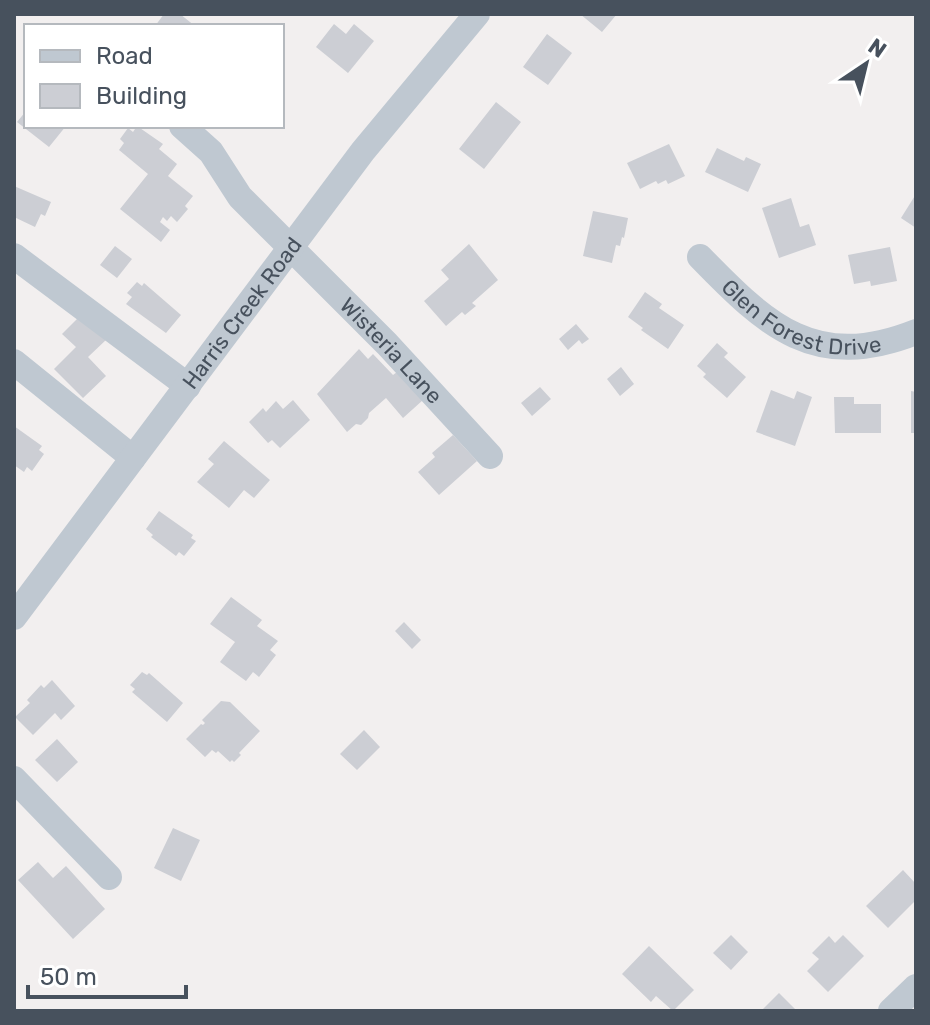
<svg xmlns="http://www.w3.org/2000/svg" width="930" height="1025" font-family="Rubik,sans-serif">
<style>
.building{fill:#ccced4}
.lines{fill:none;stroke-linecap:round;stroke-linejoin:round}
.minor{stroke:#bfc8d1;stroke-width:26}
.labels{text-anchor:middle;stroke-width:6;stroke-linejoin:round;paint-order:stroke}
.street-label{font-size:22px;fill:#47515d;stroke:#fff}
</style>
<rect width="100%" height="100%" fill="#f2efef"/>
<path class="building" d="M164,14H180L195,26H155Z
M580,14H617L602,32Z
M334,24L346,34L354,24L374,41L348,73L316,47Z
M547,34L572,53L548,85L523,67Z
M496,102L521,122L484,169L459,149Z
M26,111V126H66L49,147L17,122Z
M137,126L163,144L159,149L177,164L168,176L193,196L185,206L188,209L177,222L171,216L167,221L163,217L160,222L170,230L161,242L120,209L148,174L119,150L124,143L120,139L128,128L133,132Z
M669,144L685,176L668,184L666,180L658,184L656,181L640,189L627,163Z
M717,148L744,161L746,157L761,164L748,192L705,172Z
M14,186L51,202L45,216L41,214L35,227L14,217Z
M916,194V228L901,218Z
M791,198L800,227L809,224L816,245L779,258L762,208Z
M593,211L628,218L624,238L622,237L620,246L616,245L612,263L583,256Z
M469,244L498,280L472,303L476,306L465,315L462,312L446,326L424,301L449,279L441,270Z
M115,246L132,259L117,278L100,265Z
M890,247L897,281L871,286L870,281L854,284L848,255Z
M137,282L142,286L144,283L181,315L166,333L126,304L132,297L127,293Z
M645,292L662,304L659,308L684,325L668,349L641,330L643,328L628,317Z
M82,314L107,339L88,357L106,376L83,398L54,369L76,347L62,334Z
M576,324L589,339L582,344L579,340L568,350L559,339Z
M717,343L728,353L724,357L746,377L727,398L703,377L706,374L697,366Z
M359,349L368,359L373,354L393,375L397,372L423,400L403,418L386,398L369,413L368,418L361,425L356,424L347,432L317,394Z
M621,367L634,384L620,396L607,379Z
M540,387L551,399L532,416L521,403Z
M771,390L794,399L797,391L812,397L795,446L756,432Z
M911,391L916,392V433H911Z
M834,397H854V404H881V433H835Z
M293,400L310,420L280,448L272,440L268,443L249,422L263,408L266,412L276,401L283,409Z
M14,426L42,446L39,450L44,454L32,471L27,467L24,472L14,465Z
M453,435L477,461L439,495L418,472L435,457L432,453Z
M224,441L270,480L254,498L244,490L229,508L197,482L214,464L208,459Z
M159,511L193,535L191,538L196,541L184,556L179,552L176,556L151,537L153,535L146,529Z
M231,597L262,620L257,626L278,641L270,650L276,655L259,677L253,672L246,681L220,662L235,642L210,624Z
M404,622L421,640L412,649L395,631Z
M142,672L147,675L149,673L183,703L167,722L132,692L135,689L130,685Z
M52,680L75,706L61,720L55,713L33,735L15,717L30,703L27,700L41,685L44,688Z
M221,701L230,702L260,731L239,753L241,755L234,762L232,760L230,762L218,751L216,753L212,750L205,757L186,739L201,724L203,725L205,723L202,720Z
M364,730L380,747L357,770L340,754Z
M57,739L78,762L57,782L35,760Z
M173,828L200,840L181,881L154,868Z
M38,862L53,878L66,866L105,909L73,939L18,880Z
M903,870L916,884V900L888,928L866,906Z
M731,935L748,952L731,970L713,953Z
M843,935L864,956L828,992L807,971L819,959L812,953L829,936L835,943Z
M649,946L694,990L673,1011L656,996L651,1002L622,974Z
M779,993L797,1011H761Z"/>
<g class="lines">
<g class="minor">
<path id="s1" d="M182,126L211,152L240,197L387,344L490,456"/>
<path d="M14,256L188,386"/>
<path id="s2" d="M700,257C767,326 815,372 916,332"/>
<path d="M14,362L133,458"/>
<path id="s3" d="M14,617L363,151L477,14"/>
<path d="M14,779L109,877"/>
<path d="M891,1011L916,987"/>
</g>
</g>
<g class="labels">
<g class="street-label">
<text dy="8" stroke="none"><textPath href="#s2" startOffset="124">Glen Forest Drive</textPath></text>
<text dy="8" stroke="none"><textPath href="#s3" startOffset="380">Harris Creek Road</textPath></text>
<text dy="8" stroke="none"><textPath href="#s1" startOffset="308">Wisteria Lane</textPath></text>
</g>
</g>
<rect width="930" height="1025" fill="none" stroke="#47515d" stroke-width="32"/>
<rect x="24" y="24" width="260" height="104" fill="#ffffff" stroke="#b5b9be" stroke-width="2"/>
<rect x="40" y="50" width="40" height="12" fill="#bfc8d1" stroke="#b5b9be" stroke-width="2"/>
<text x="96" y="64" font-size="24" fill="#47515d">Road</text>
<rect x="40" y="84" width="40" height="24" fill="#ccced4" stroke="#b5b9be" stroke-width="2"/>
<text x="96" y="104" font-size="24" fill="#47515d">Building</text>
<g transform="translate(866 64) rotate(35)" stroke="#ffffff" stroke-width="6" paint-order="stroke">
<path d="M0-6L14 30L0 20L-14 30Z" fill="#47515d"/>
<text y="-12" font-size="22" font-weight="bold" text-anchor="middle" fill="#47515d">N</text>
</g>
<path d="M28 985v12h158v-12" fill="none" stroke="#47515d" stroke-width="4"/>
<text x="40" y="985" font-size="24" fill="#47515d" stroke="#ffffff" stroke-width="6" paint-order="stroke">50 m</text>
</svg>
